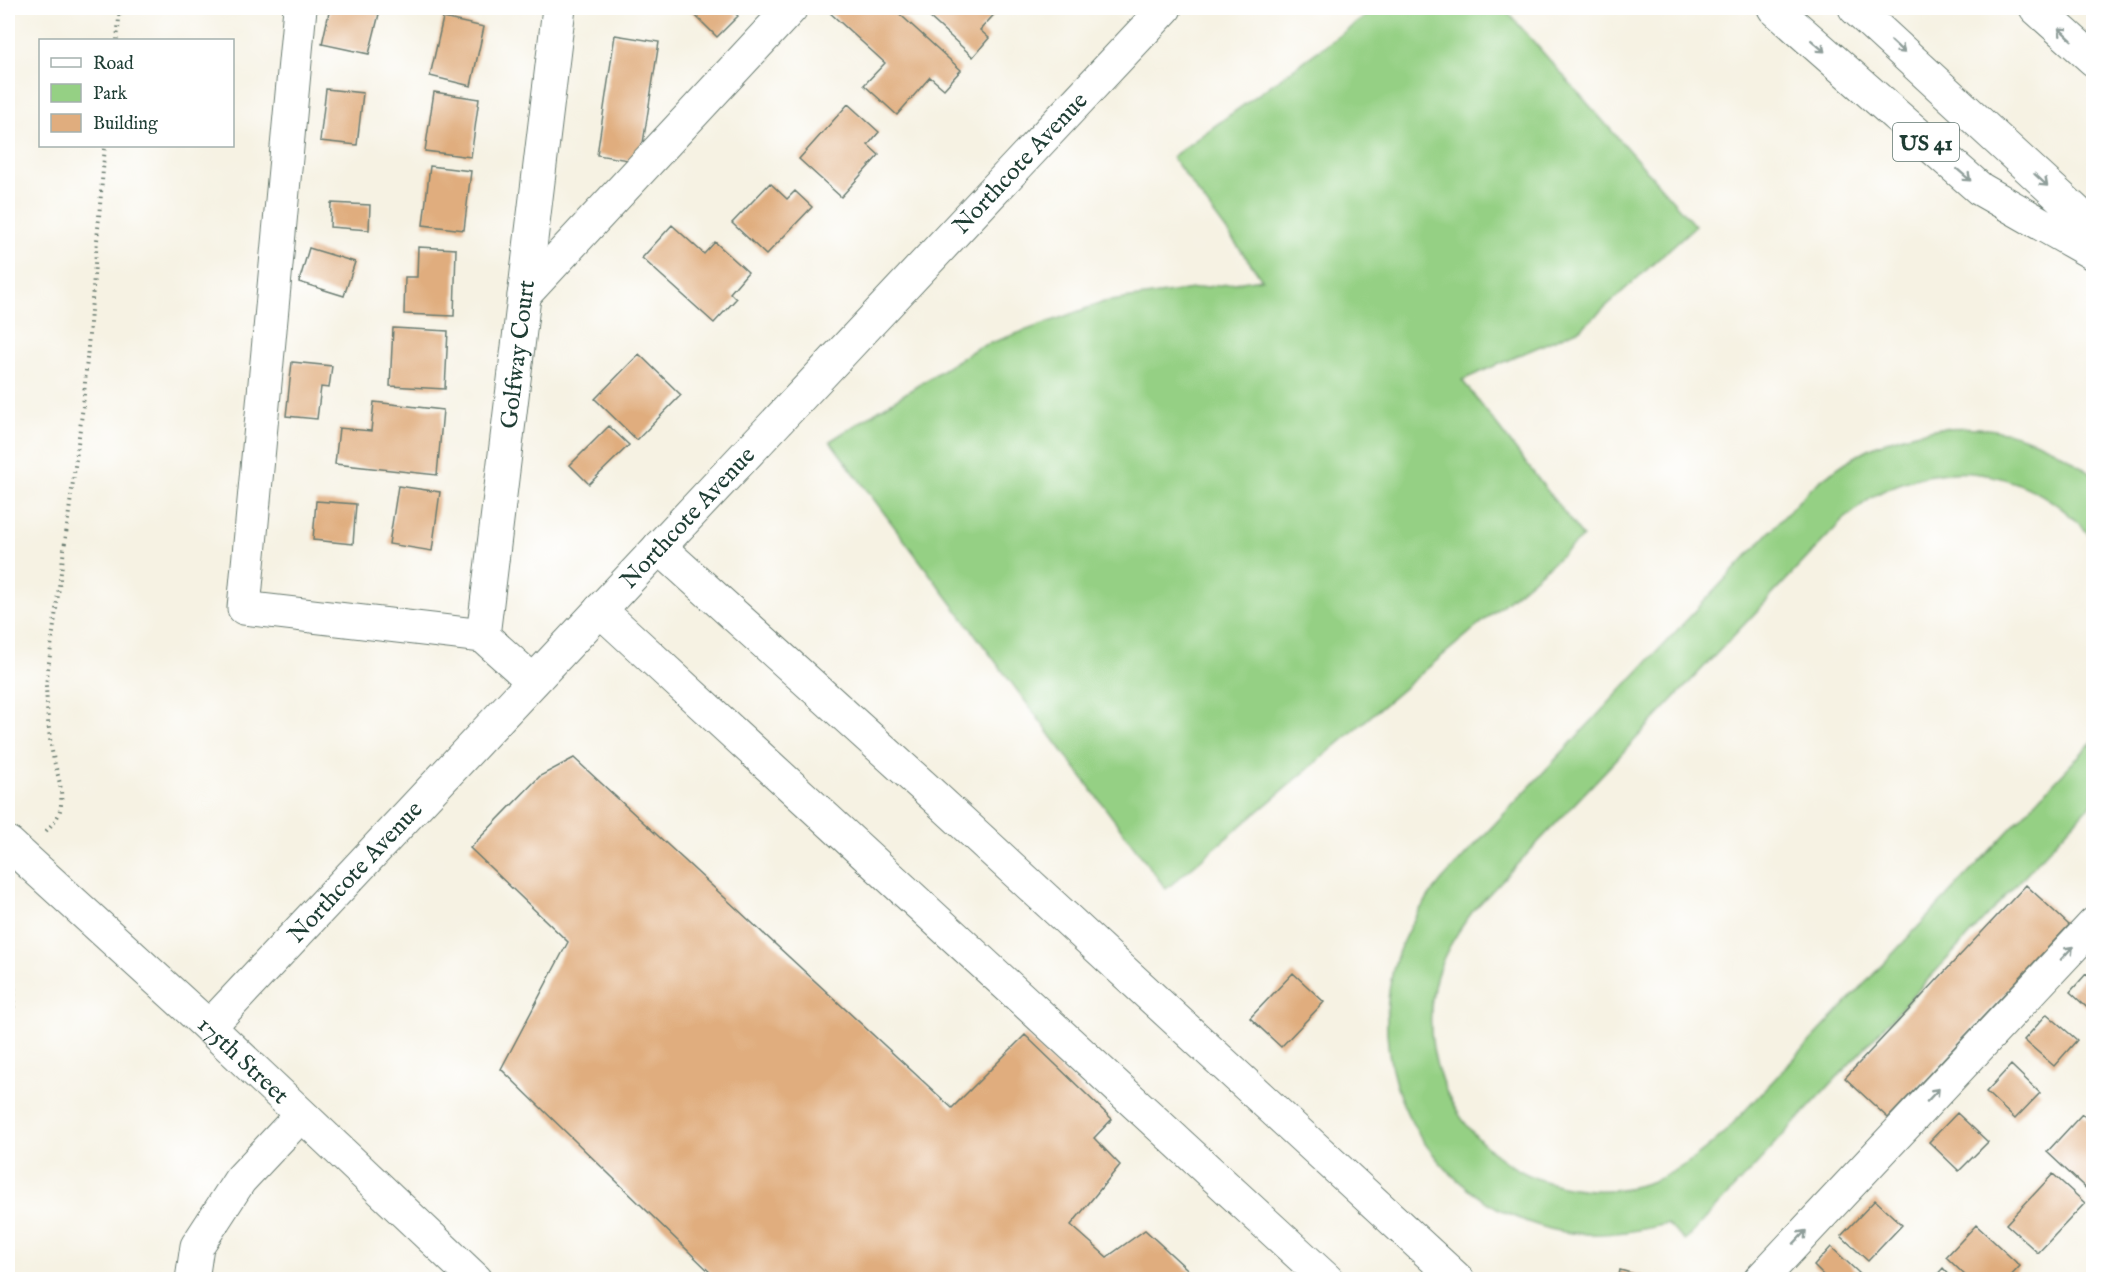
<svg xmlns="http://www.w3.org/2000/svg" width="2101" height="1287" font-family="'IM FELL English',serif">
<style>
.green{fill:#95d084;stroke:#5a865c;stroke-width:1.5}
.building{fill:#e0ad7e}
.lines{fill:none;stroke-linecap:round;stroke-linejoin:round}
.minor-casing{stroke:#6a7c71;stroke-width:35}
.highway-casing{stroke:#6a7c71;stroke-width:35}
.path{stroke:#6a7c71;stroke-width:4;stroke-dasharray:1.5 4.5;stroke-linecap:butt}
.minor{stroke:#fff;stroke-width:33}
.highway{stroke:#fff;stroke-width:33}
.oneway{stroke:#8f9e9a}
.labels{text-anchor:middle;stroke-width:6;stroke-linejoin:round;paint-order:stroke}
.shield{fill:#fff;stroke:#627771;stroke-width:1.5}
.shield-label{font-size:22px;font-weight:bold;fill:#1f3d34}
.street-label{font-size:24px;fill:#1f3d34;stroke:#fff}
</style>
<rect width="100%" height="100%" fill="#fff"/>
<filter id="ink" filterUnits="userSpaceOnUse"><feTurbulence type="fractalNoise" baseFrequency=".0167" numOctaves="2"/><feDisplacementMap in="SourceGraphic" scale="12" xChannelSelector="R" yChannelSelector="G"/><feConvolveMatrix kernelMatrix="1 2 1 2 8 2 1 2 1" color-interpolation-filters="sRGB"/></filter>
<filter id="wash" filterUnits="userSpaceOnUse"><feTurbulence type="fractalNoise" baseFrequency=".008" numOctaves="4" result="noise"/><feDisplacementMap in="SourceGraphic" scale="24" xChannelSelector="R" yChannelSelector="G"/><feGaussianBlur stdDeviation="1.35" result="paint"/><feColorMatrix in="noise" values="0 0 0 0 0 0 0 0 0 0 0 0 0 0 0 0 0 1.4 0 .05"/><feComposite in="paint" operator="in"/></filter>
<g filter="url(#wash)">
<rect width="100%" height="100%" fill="#f6f2e3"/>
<path class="green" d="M1377,8H1504L1695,226L1582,328L1462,380L1583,537L1166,889L830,441L977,348L1104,302L1262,279L1172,157Z
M1940,428C1952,428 1965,427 1978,428C2019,431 2062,449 2093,476V539C2042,478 1966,455 1891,487C1872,495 1857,509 1842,521L1473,911C1456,934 1440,958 1434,987C1417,1070 1466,1156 1547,1182C1579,1192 1618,1194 1650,1182C1678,1172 1700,1155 1722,1135L2093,741V802L1685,1241L1667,1224C1629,1233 1589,1239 1550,1229C1459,1205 1393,1130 1387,1034C1386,1003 1390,970 1403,941C1413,918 1426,899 1442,880L1809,490C1854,452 1882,438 1940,428Z"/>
<g id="blocks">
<path class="building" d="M330,8H354L379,14L369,54L322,44Z
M693,8H730L738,16L717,37L690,10Z
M831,8H893L961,70L944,89L930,77L897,115L864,85L885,63L828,11Z
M934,8H1000L980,30L989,38L973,57L927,15Z
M443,18L484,27L471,86L430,76Z
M615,35L659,42L640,162L597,155Z
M326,89L363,93L357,145L320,141Z
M434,92L479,99L471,157L425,151Z
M848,104L879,132L868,145L879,155L841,197L799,159Z
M430,166L471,171L464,230L423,225Z
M770,183L787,199L795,191L812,207L766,255L732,223Z
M331,203L370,205L369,230L330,227Z
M672,225L704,254L715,242L748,272L730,293L736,299L714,323L642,258Z
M418,247L456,249L454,316L404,314L405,277H417Z
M309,248L355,262L344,296L299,282Z
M393,328L448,331L445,389L390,386Z
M639,354L681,395L637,440L595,399Z
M292,362L332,366L329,388L321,387L317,419L286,416Z
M374,402L443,410L437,475L335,464L339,428L371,431Z
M609,426L629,445L589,484L570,465Z
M398,486L440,492L432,551L389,544Z
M316,501L356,504L353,544L313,540Z
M574,758L952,1108L1025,1035L1112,1119L1094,1138L1120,1165L1071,1225L1107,1257L1145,1230L1199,1280H718L501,1069L568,942L470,848L540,776Z
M2026,885L2069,925L1888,1118L1845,1078Z
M1293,973L1324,1002L1281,1047L1250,1018Z
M2086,974L2094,982V1014L2070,992Z
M2047,1014L2077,1040L2054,1066L2024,1040Z
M2011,1065L2040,1093L2015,1119L1986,1092Z
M1957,1113L1988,1142L1959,1171L1929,1142Z
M2082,1114L2094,1125L2092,1194L2047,1152Z
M2053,1174L2085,1203L2038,1253L2006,1224Z
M1875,1200L1902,1225L1868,1261L1841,1236Z
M1976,1225L2020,1266L2007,1280H1970L1946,1257Z
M1831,1247L1859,1273L1853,1280H1828L1814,1266Z
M1943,1268L1954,1280H1932Z
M1620,1270L1653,1279V1280H1618Z"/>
</g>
</g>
<g filter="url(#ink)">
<use href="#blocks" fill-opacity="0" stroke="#6a7c71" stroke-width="1.5"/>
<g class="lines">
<g class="minor-casing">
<g id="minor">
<path d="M300,8L244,608L483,636"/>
<path d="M524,295L791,8"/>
<path d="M659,547L924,787L1458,1280"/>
<path d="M600,610L1327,1280"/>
<path id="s1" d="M533,681L483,636L559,8"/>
<path id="s2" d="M8,843L209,1027L476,1280"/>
<path id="s3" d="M209,1027L1165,8"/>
<path d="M192,1280L197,1246L240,1180L301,1115"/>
<path d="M1760,1280L2094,924"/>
</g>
</g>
<g class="highway-casing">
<path id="highway" d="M1774,8L1980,189L2094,254
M1855,8L2094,228
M2036,8L2094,60"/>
</g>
<path class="path" d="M117,40L120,8
M46,831C54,822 61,815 61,803C63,787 56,771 53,756C48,732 47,708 46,685L83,406L105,146
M8,959C21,979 10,1032 8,1055"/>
<use href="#minor" class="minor"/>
<use href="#highway" class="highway"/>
</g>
<defs><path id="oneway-shaft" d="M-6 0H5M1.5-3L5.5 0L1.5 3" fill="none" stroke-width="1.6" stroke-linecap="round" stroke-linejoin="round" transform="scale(1.5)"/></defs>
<g class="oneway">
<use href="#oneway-shaft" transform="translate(2065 34) rotate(-137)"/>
<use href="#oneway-shaft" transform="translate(1818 46) rotate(41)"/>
<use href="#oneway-shaft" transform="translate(1898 47) rotate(43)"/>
<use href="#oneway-shaft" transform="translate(1964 175) rotate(41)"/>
<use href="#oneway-shaft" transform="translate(2041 180) rotate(43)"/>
<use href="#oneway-shaft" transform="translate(2067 953) rotate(-47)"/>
<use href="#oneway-shaft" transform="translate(1933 1095) rotate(-47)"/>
<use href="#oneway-shaft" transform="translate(1800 1237) rotate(-47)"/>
</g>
</g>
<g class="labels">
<rect class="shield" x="1893" y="123" width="66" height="38" rx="4.5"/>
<g class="shield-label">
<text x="1926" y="150">US 41</text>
</g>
<g class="street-label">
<text dy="8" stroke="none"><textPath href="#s3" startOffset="1185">Northcote Avenue</textPath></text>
<text dy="8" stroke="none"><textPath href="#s1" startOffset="351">Golfway Court</textPath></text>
<text dy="8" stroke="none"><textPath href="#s3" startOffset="699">Northcote Avenue</textPath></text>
<text dy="8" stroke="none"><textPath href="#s3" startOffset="213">Northcote Avenue</textPath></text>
<text dy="8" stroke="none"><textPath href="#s2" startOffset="320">175th Street</textPath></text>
</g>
</g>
<rect width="2101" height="1287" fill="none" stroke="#fff" stroke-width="30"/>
<rect x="39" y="39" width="195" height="108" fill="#ffffff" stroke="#a5b1ae" stroke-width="1.5"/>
<rect x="51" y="58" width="30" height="9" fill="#ffffff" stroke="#a5b1ae" stroke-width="1.5"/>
<text x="93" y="69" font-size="18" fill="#1f3d34">Road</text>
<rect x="51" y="84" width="30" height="18" fill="#95d084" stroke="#a5b1ae" stroke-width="1.5"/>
<text x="93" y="99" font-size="18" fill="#1f3d34">Park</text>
<rect x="51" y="114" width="30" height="18" fill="#e0ad7e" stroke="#a5b1ae" stroke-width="1.5"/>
<text x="93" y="129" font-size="18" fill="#1f3d34">Building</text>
</svg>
